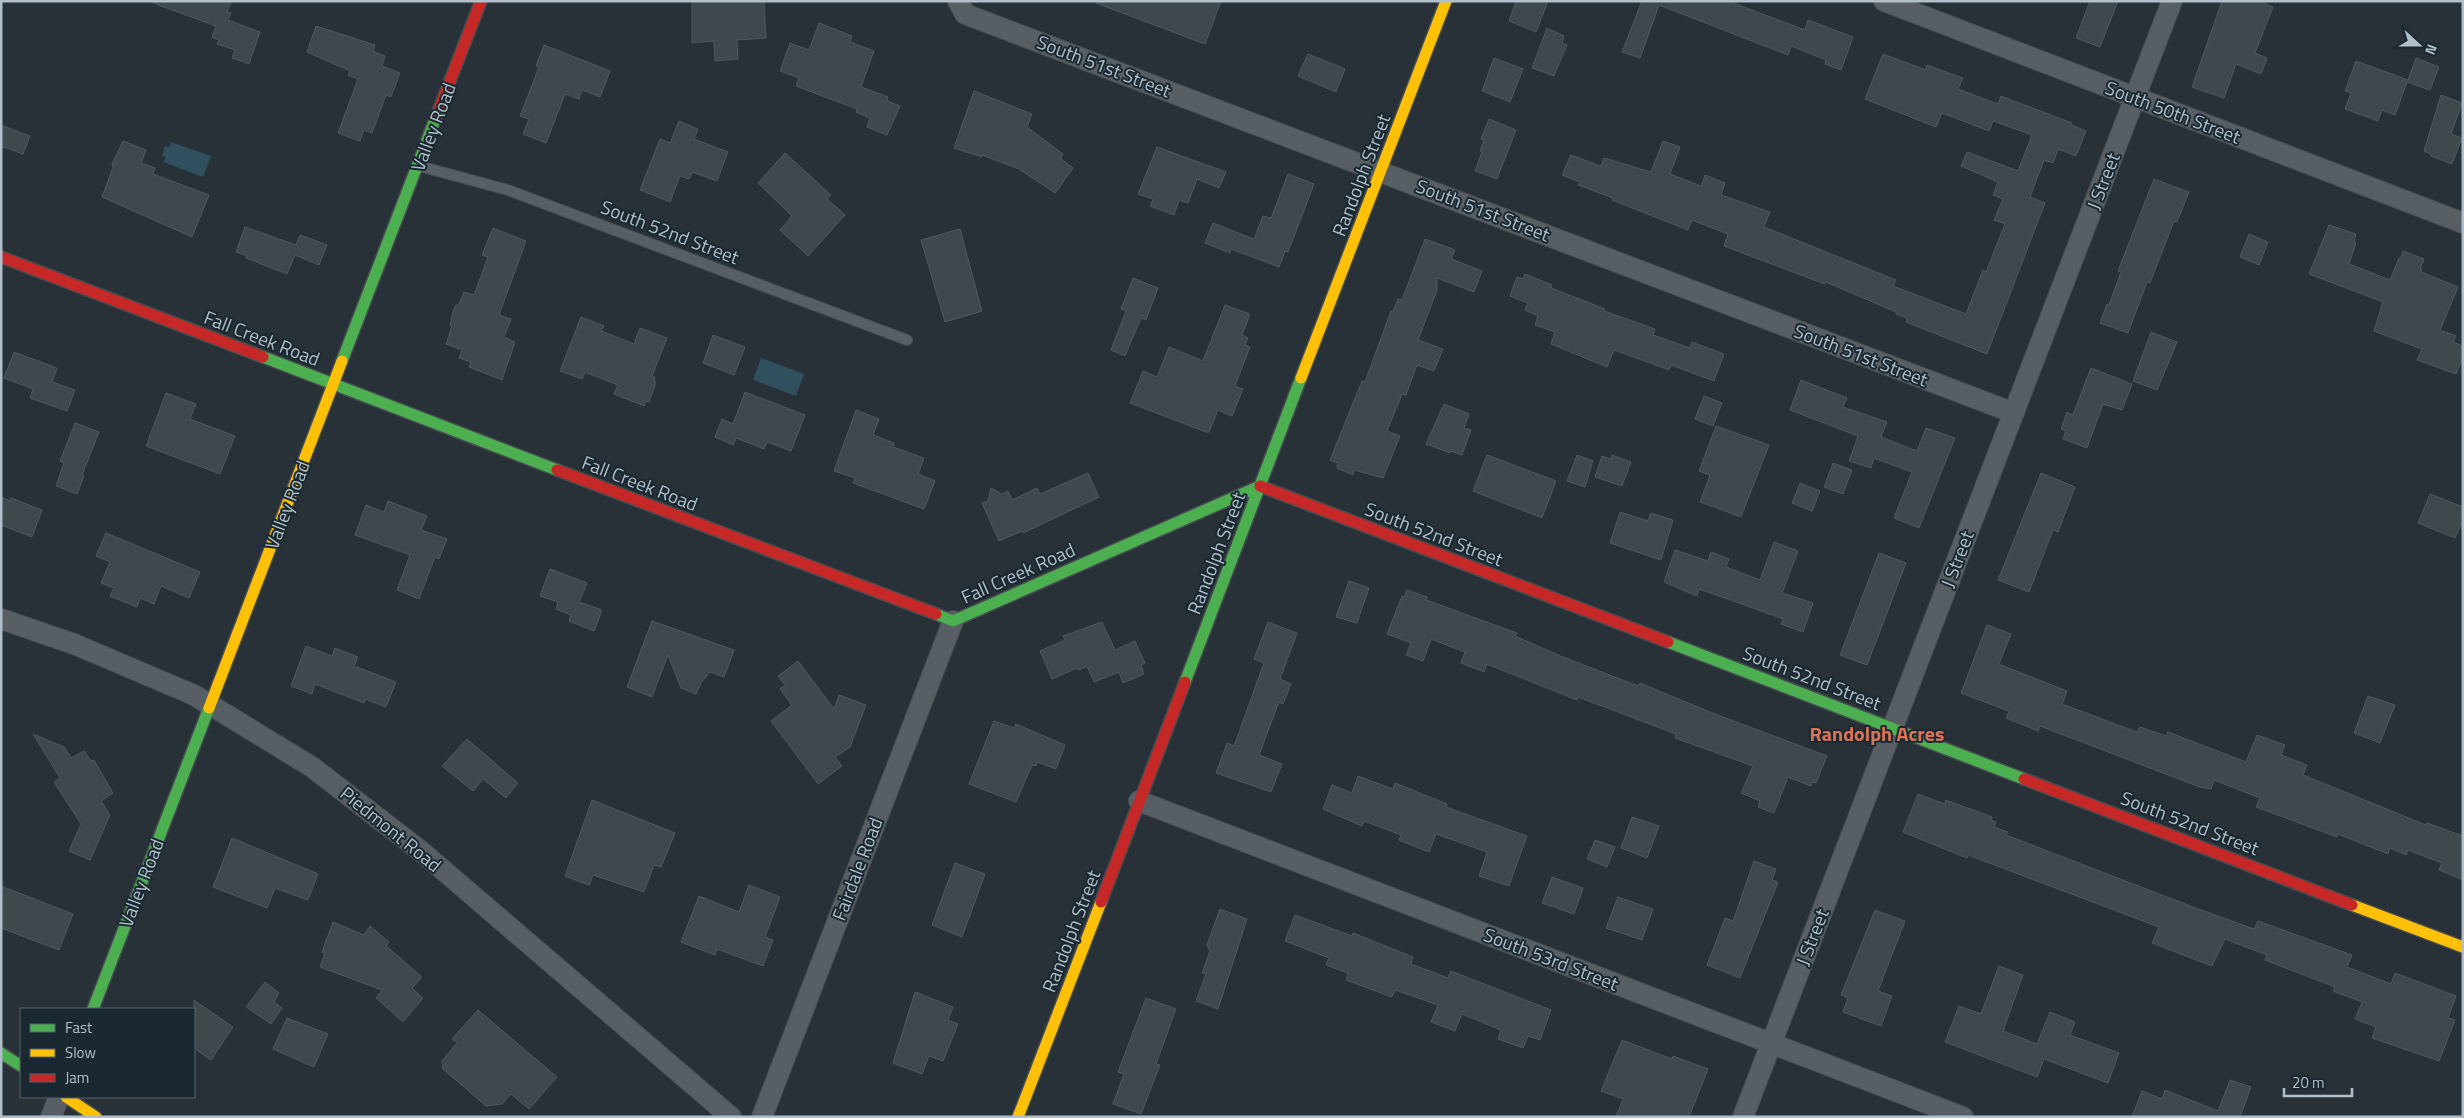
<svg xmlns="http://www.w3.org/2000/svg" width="2464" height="1118" font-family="'Titillium Web',sans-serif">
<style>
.water{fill:#304f5f}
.building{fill:#3f484d;stroke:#4f595f}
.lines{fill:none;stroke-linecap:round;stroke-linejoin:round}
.lane-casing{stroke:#464d51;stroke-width:12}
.street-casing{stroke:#464d51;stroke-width:22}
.fast-casing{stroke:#464d51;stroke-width:14}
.slow-casing{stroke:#464d51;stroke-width:14}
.jam-casing{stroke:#464d51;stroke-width:14}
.lane{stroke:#585f64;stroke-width:10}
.street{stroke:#585f64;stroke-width:20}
.fast{stroke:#4caf50;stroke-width:11}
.slow{stroke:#ffc107;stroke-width:11}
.jam{stroke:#c62828;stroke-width:11}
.labels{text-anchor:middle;stroke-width:4;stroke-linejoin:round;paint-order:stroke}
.street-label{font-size:19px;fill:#b0bfc9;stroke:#1a2931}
.neighbourhood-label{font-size:20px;font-weight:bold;fill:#dc7357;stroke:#1a2931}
</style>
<rect width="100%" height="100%" fill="#273137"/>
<path class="water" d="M171,142L211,156L203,177L163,162L166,157L162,156L165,146L169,147Z
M761,358L804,374L796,396L753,380Z"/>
<path class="building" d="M153,1H231L227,12L231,13L228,20L260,32L249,64L232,58L235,50L217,44L219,40L212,37L216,26L153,3Z
M692,1H764L766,38L737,40L738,59L715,61L714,41L692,43Z
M1097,1H1221L1205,44L1096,3Z
M1516,1H1548L1536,32L1509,21Z
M1642,1H1728L1805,30L1808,20L1853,37L1841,70L1825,64L1826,60L1791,46L1788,55L1659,5L1640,58L1622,52Z
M2090,1H2118L2100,47L2076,38Z
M2222,1H2260L2273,7L2255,53L2267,58L2261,74L2236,64L2224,98L2192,87Z
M819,23L852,36L850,42L874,51L861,87L888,97L887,101L900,106L887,135L867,127L870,118L856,112L857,109L796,86L799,78L780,71L790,43L809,50Z
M316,26L375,45L373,51L385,56L382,66L400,73L391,97L386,95L372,133L364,130L360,141L338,133L358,79L348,75L350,71L307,52Z
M1547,28L1564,36L1562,43L1567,45L1554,76L1532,68Z
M544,45L610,71L600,97L582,90L579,99L565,94L546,143L523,134L529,119L520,116L539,67L536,66Z
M1308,54L1345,69L1336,92L1298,76Z
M1883,54L1926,70L1927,65L1963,78L1958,89L1998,104L2001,96L2072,123L2071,125L2086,131L2076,156L2058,149L2053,163L2044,160L2030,197L2045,203L1987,354L1906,322L1907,318L1896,314V312L1826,282L1825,284L1724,246L1728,234L1692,220L1688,230L1612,200L1613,198L1578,185L1580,182L1562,175L1571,155L1601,166L1604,158L1651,172L1663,141L1680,147L1670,174L1701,186L1705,175L1725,183L1721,195L1770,212L1764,227L1896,280L1893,286L1966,314L1983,270L1986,272L2005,224L1994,220L2003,199L1993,195L1998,182L1961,166L1967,152L2018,171L2032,135L1993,121L1989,131L1942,113L1936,127L1865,99Z
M1494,58L1523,69L1510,102L1482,91Z
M2416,58L2439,67L2430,90L2407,82L2395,115L2382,110L2378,121L2345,109L2351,93L2345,91L2356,61L2408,80Z
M974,91L1032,114L1027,127L1063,154L1060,158L1073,168L1055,193L1019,169L982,155V157L954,148Z
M2441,95L2462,103L2451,134L2462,138L2452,164L2431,156V154L2424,151Z
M1489,119L1516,130L1497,179L1475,171L1482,152L1480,151L1484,140L1481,139Z
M679,121L698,129L694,139L728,152L717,181L692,172L689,179L680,176L670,202L640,190L660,139L670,143Z
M1,125L30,136L23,154L1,146Z
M123,141L146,150L141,163L155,168L153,174L209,195L192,237L102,197L113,167L112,164Z
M1157,147L1226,172L1219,188L1197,179L1188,203L1179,200L1174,215L1150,206L1153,199L1138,194Z
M785,153L831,195L827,199L845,215L808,256L780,230L792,216L758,183Z
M1288,174L1314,184L1288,252L1285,251L1279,267L1231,249L1230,253L1205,243L1213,223L1254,239L1263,216L1271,218Z
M2154,179L2189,192L2177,222L2174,221L2150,283L2147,282L2128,333L2100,323L2107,304L2109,305L2121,272L2118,271Z
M2329,225L2356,234L2354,242L2356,243L2349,264L2390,280L2399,258H2401L2403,251L2424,259L2420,269H2422L2421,272L2458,287L2440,330L2456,336L2453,342L2463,346V357L2456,374L2417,360L2422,349L2374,331L2383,302L2309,274Z
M245,227L296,245L300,235L327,245L319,265L295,255L287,274L246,258L247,256L236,252Z
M493,228L526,241L499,315L511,319L504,337L515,342L502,380L469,367L471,362L459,358L462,350L446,344L452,326L450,325L452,316L455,306L459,304L464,292L474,295L488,257L482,255Z
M960,229L982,311L945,322L921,240Z
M2249,234L2268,242L2259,265L2240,257Z
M1425,239L1455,250L1451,259L1482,271L1474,292L1437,278V290L1418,340L1443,349L1434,371L1417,365L1406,395L1402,394L1387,431L1400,436L1383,478L1354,470L1353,475L1337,468L1338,463L1330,460L1362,381L1365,382L1391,311L1393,312L1398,299L1402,300Z
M1525,274L1552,285L1551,288L1605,309L1604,311L1655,329L1653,335L1690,348L1692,342L1724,354L1714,381L1671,365L1669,370L1614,350L1607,367L1551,344L1555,332L1535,325L1538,316L1525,310L1528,303L1510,296L1517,277L1523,279Z
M1133,278L1158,288L1146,320L1141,318L1125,356L1111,350L1126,311L1121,309Z
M1225,305L1250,314L1242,335L1248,338L1245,345L1250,347L1235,386L1243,389L1232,416L1218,410L1209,432H1206L1130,403L1143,371L1157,377L1169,347L1203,361Z
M581,317L604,326L601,331L634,344L640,328L667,338L652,376L655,377L654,381L656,382L649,402L646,401L644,406L614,394L618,385L585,372L582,379L560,371Z
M2151,332L2177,342L2157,390L2133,381Z
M713,335L745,347L734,375L703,363Z
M14,352L57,368L52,382L75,390L67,411L30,398L33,389L4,378Z
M2091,368L2132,384L2122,410L2103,404L2087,448L2063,439L2066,431L2061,429L2067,412L2073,415Z
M1801,380L1847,398L1843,407L1887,422L1881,437L1917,451L1926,428L1955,438L1919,528L1894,518L1912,472L1874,458L1871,468L1849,461L1858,436L1790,410Z
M745,392L805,415L791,451L767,442L764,449L736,438L733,445L715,437L722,419L733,424Z
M166,393L196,404L190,419L235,436L220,474L146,446Z
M1704,396L1722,403L1713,426L1695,419Z
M1444,404L1469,414L1464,428L1471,430L1462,455L1451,451L1450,453L1426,444Z
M856,410L879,419L873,435L894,443L893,447L924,458L918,474L935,481L924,509L853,483L855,478L834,471Z
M75,423L99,432L82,475L84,476L77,494L56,486L64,463L60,461Z
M1716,426L1769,445L1741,517L1700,502L1710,475L1699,471Z
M1487,455L1556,481L1542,518L1473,491Z
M1577,455L1593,461L1585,487L1567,481Z
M1612,455L1631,462L1622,486L1595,477L1602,456L1611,459Z
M1833,463L1852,470L1843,494L1824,487Z
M1088,473L1099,497L1023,533L1022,531L999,541L982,503L988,501L991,488L1002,494L1008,491L1012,500L1037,488L1040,494Z
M2041,473L2075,487L2058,532L2053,530L2029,592L1998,580Z
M1800,483L1820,491L1812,511L1792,503Z
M2430,494L2463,507V520L2455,538L2418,523Z
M1,497L10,501L11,498L42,510L32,537L1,525Z
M388,501L427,516L421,530L447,539L439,559L435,557L419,599L397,590L410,555L355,535L366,505L384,512Z
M1620,512L1648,521L1651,513L1673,520L1661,560L1610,543Z
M106,533L200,572L189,598L161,586L154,604L140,598L137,607L110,596L114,588L101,583L110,562L96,556Z
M1774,542L1798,551L1782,593L1813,603L1803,632L1781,624L1783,619L1725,598L1699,589L1697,596L1664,582L1675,550L1708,561L1711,552L1729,559L1726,567L1760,580Z
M1879,553L1906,563L1867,665L1840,655Z
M550,569L587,583L579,602L602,610L594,631L569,621L571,615L556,609L558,602L540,596Z
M1349,581L1369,588L1357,623L1336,617Z
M1407,590L1427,597L1426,600L1517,633L1515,636L1563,657L1638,686L1640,683L1715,714L1827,756L1816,783L1812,782L1811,786L1788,777L1774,813L1758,807L1760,801L1741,793L1753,766L1675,738L1676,734L1578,697L1577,700L1487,664L1484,672L1461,663L1465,652L1431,639L1423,661L1406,655L1411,643L1387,634L1402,596L1404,597Z
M652,621L734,650L724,677L710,672L701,683L696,694L681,688L668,655L652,697L627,687Z
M1102,622L1115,650L1135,641L1145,663L1141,665L1144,674L1123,683L1119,672L1094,682L1087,666L1079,670L1077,668L1052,679L1040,651L1065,640L1063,636Z
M1268,622L1297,633L1280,679L1291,684L1283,704L1279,702L1259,755L1282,764L1271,792L1216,773L1227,743L1234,746L1264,663L1254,659Z
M1987,625L2011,634L1999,664L2001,665L2067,691L2062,704L2137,732L2140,727L2166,736L2168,732L2246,762L2257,735L2285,745L2281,755L2307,765L2303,775L2426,825L2427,823L2463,836V880L2439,870L2442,863L2408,850L2406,855L2390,848L2388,854L2338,834L2337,837L2256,807L2260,798L2214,780L2211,789L2200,787L2040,726L2038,731L2006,718L2009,711L1961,693Z
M306,646L332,656L335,648L358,657L354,666L396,682L386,707L365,699L364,703L315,684L312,694L291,686Z
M798,661L834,709L839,695L866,705L850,747L835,757L842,766L818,784L771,721L792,705L780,689L785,685L778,676Z
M2368,696L2395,705L2380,743L2354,733Z
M994,721L1014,728L1016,724L1065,745L1056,769L1037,762L1036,766L1032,765L1016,802L969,784Z
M33,734L64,747L71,758L84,751L91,761L94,760L113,793L101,801L110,815L90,860L69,851L81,824L54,782L60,778Z
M467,739L518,783L506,798L483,779L473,791L442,766Z
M1358,776L1393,789L1395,783L1447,804L1446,807L1527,836L1509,886L1479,876L1487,852L1436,834L1429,852L1399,840L1401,835L1364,821L1362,826L1323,809L1332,785L1352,793Z
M1918,794L1945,804L1946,800L1992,817L1991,820L1996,822L1994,827L2008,832L2006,835L2193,907L2254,929L2258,921L2352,955L2347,967L2391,984L2395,973L2456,996L2448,1018L2455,1020L2439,1061L2372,1038L2376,1027L2355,1019L2362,1002L2333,991L2335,987L2265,960L2267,955L2225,939L2212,966L2152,943L2159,927L1968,855L1967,858L1903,832Z
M592,800L675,833L661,867L654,865L644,892L593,875L589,885L565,876Z
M1632,817L1659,826L1647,858L1621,848Z
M232,838L318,874L308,900L275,888L267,908L213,887Z
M1595,840L1615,847L1607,867L1587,859Z
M1754,861L1776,869L1772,880L1778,882L1740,978L1707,965L1725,918L1733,921Z
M955,863L985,874L962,937L932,925Z
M1552,877L1583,888L1574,914L1542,903Z
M749,885L780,897L765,937L773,940L763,966L717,949L715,955L681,942L699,896L739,912Z
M1,886L73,914L59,950L1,928Z
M1618,897L1653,909L1642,940L1606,928Z
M1220,909L1247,919L1218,1009L1196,1001L1206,974L1202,973L1210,951L1207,945Z
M1875,910L1905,921L1878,991L1892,996L1881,1026L1843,1012L1848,998L1841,995Z
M1295,915L1352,936L1353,933L1413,957L1411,964L1448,978L1451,971L1551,1010L1540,1040L1528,1036L1523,1048L1498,1039L1501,1030L1462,1014L1455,1031L1431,1022L1438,1005L1395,990L1392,997L1346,980L1348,973L1326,965L1329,958L1285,941Z
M333,922L364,935L370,926L389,942L386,946L422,977L412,988L423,998L403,1022L376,998L382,990L320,967L325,953L322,952Z
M1999,966L2023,975L2003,1031L2037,1044L2050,1012L2075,1022L2070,1035L2119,1053L2108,1083L2044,1059L2037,1077L1945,1042L1959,1006L1981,1014Z
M265,982L279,993L274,1002L282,1008L271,1024L246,1007Z
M915,992L953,1007L948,1020L958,1024L943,1061L929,1056L922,1074L893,1063Z
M1146,998L1176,1009L1156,1064L1160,1065L1141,1114L1113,1104L1124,1074L1118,1072Z
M194,1000L233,1027L211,1060L194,1048Z
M478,1010L557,1077L529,1109L511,1094L502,1104L486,1106L443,1069L442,1061L457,1043L452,1039Z
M287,1018L328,1034L314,1067L273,1049Z
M1622,1040L1672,1059L1673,1056L1708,1069L1689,1117H1616L1623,1099L1601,1091Z
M2230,1080L2251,1087L2240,1117H2132L2142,1091L2162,1099L2165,1090L2218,1111Z"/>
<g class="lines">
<g class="lane-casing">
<path id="lane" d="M419,166L508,190L907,340"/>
</g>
<g class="street-casing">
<path id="street" d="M958,1L965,14L2014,413
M1884,1L2463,223
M1,619L74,644L194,695L312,767L422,852L731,1117
M1139,801L1963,1117
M51,1117L59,1097
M762,1117L953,621
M1743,1117L2172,1"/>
</g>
<g class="fast-casing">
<path id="fast" d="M263,357L557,470
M342,361L436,117
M936,614L953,621L1260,486
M1668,642L2024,779
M1185,682L1301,378
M93,1009L209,708
M1,1053L21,1066"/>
</g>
<g class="slow-casing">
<path id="slow" d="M1301,378L1446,1
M209,708L342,361
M2352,905L2463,947
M66,1097L96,1117
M1018,1117L1101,902"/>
</g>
<g class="jam-casing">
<path id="jam" d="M436,117L481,1
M1,257L263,357
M557,470L936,614
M1260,486L1668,642
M2024,779L2352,905
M1101,902L1185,682"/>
</g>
<use href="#lane" class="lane"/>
<use href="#street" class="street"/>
<use href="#fast" class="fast"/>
<use href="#slow" class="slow"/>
<use href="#jam" class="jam"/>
</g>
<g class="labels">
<g class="street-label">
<text transform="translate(1104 66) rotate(21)" y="7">South 51st Street</text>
<text transform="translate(2173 112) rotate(21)" y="7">South 50th Street</text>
<text transform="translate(433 127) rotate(-69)" y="7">Valley Road</text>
<text transform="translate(1361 175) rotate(-69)" y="7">Randolph Street</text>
<text transform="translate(2103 181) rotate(-69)" y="7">J Street</text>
<text transform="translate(1483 210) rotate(21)" y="7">South 51st Street</text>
<text transform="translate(670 232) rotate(21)" y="7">South 52nd Street</text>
<text transform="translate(262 338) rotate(21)" y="7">Fall Creek Road</text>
<text transform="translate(1861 355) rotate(21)" y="7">South 51st Street</text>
<text transform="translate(640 483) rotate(21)" y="7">Fall Creek Road</text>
<text transform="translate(287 505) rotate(-69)" y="7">Valley Road</text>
<text transform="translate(1434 534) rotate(21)" y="7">South 52nd Street</text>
<text transform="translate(1216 553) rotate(-69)" y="7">Randolph Street</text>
<text transform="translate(1957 559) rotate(-69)" y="7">J Street</text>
<text transform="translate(1018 573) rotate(-24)" y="7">Fall Creek Road</text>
<text transform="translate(1812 678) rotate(21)" y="7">South 52nd Street</text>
<text transform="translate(2190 823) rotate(21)" y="7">South 52nd Street</text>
<text transform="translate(391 829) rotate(39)" y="7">Piedmont Road</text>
<text transform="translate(857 869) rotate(-69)" y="7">Fairdale Road</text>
<text transform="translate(141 883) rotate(-69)" y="7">Valley Road</text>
<text transform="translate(1071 931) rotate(-69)" y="7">Randolph Street</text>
<text transform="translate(1812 937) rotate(-69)" y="7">J Street</text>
<text transform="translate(1551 959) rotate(21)" y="7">South 53rd Street</text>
</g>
<g class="neighbourhood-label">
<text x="1877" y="741">Randolph Acres</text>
</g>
</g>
<rect width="2464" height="1118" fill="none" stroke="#b0bfc9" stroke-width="5"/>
<rect x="20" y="1008" width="175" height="90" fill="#1a2931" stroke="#56656e"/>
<rect x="30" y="1024" width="25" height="8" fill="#4caf50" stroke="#56656e"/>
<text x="65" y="1033" font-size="15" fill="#b0bfc9">Fast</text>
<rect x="30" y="1049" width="25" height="8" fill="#ffc107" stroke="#56656e"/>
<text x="65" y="1058" font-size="15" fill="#b0bfc9">Slow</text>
<rect x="30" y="1074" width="25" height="8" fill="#c62828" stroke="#56656e"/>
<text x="65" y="1083" font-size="15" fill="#b0bfc9">Jam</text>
<g transform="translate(2419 45) rotate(111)" stroke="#1a2931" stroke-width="4" paint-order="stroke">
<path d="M0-4L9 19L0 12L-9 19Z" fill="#b0bfc9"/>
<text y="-8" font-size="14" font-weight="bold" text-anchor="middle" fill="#b0bfc9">N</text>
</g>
<path d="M2284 1088v8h68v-8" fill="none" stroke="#b0bfc9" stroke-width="2.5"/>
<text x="2292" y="1088" font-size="15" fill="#b0bfc9" stroke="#1a2931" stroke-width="4" paint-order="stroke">20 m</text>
</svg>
